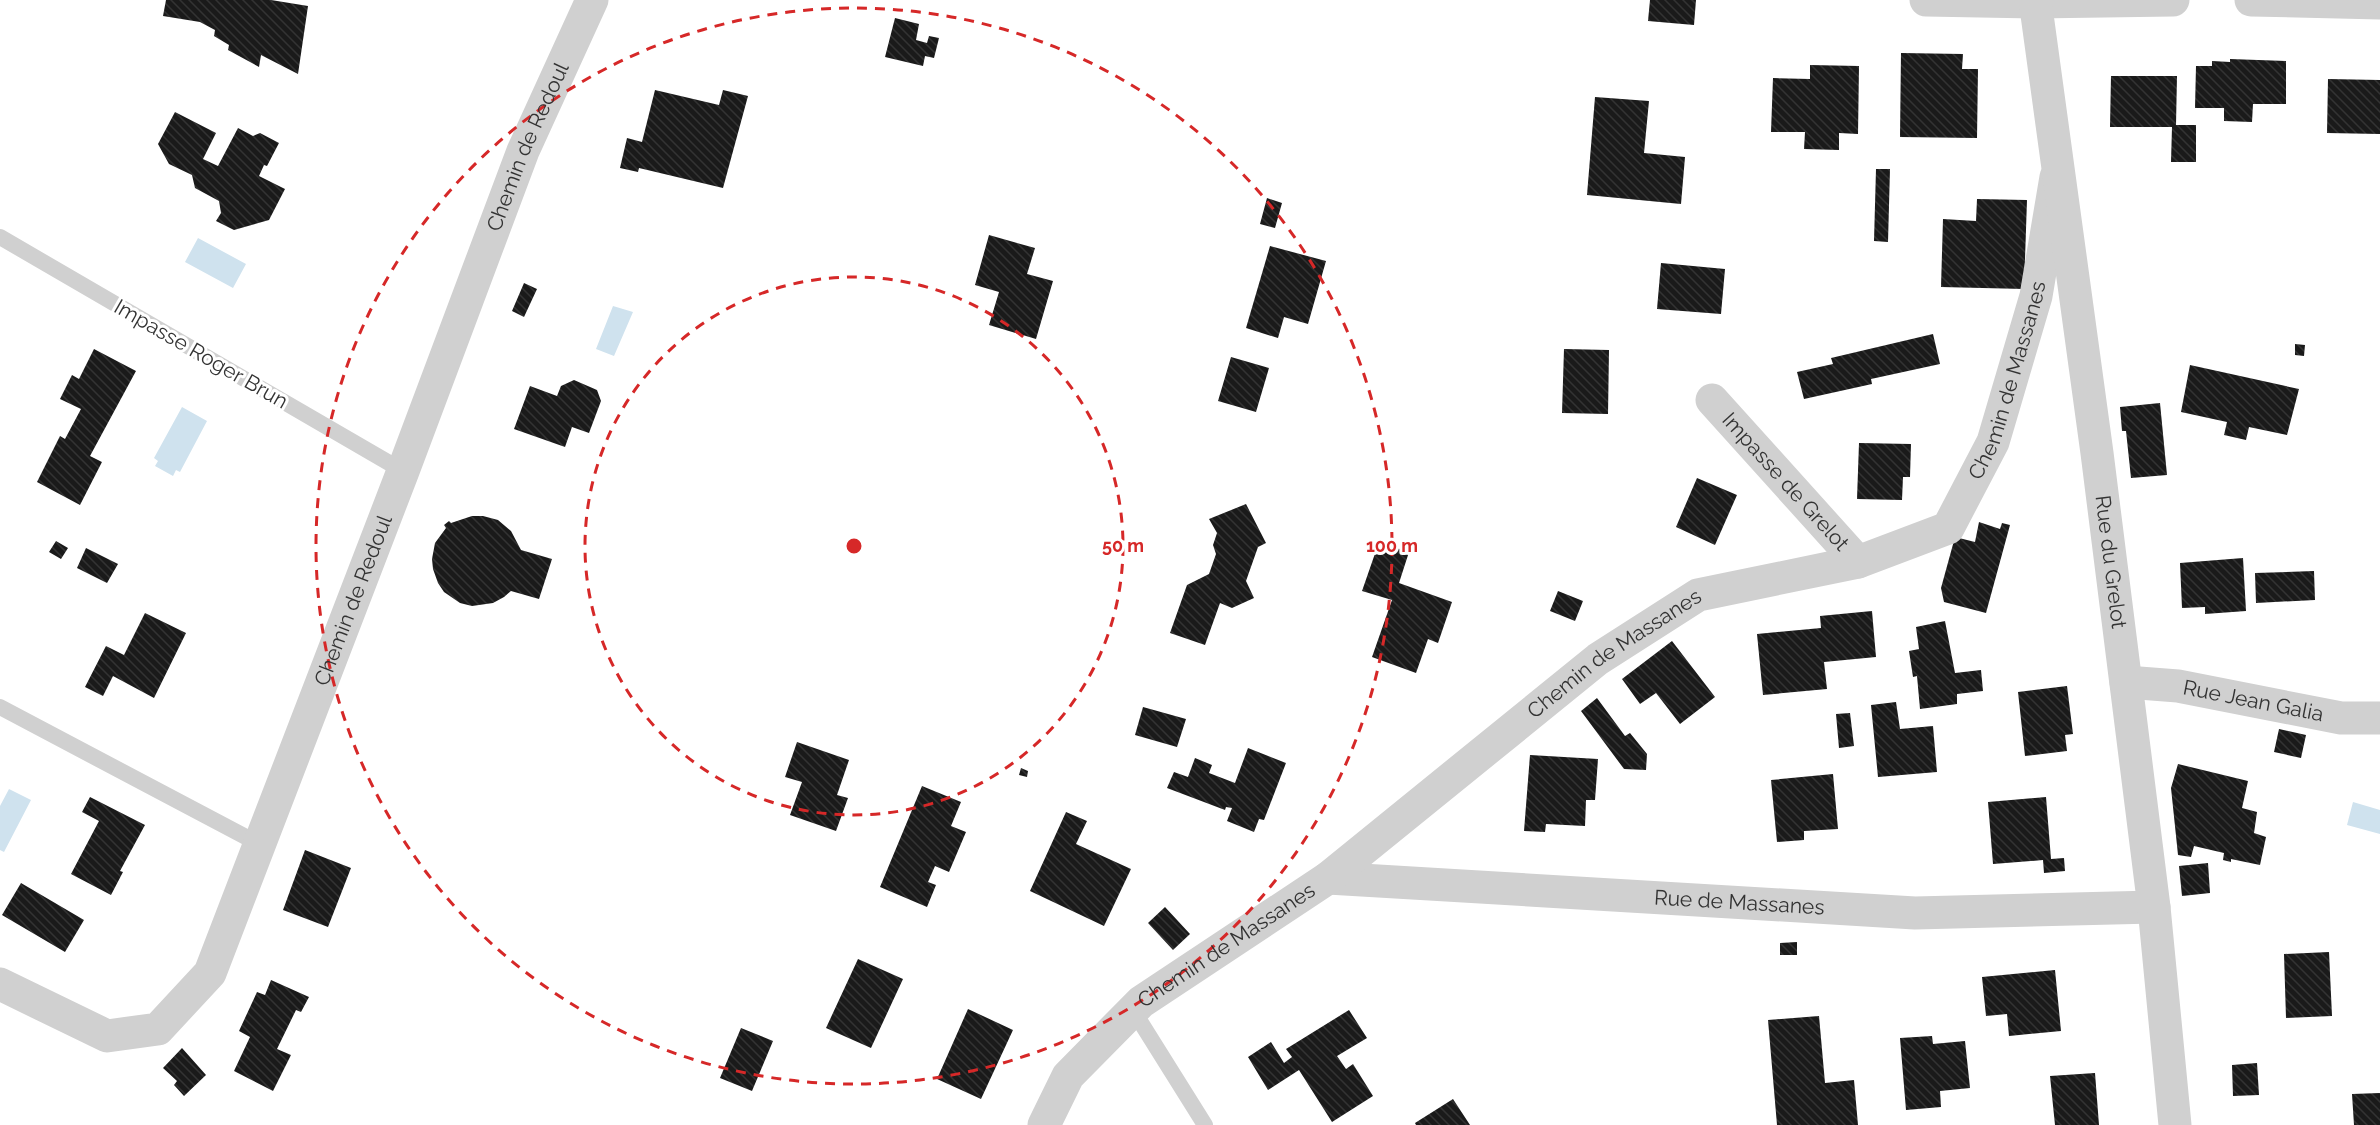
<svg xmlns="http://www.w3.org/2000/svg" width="2380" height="1125" font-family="Raleway,sans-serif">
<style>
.water{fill:#cfe2ee}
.building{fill:url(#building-back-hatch)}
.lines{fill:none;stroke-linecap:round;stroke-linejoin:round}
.service{stroke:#d0d0d0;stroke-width:16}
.minor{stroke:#d0d0d0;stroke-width:33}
.tertiary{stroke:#d0d0d0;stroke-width:33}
.ring{fill:none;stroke:#d62828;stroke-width:3;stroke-dasharray:10 8}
.labels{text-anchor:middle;stroke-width:6;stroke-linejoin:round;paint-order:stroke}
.street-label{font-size:21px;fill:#333;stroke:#fff}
.centre{fill:#d62828;stroke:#fff;stroke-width:3}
.ring-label{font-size:18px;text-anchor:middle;font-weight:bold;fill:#d62828;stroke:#fff;stroke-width:6;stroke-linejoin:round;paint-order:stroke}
</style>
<defs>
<pattern id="building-back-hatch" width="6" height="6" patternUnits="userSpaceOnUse" patternTransform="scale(1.5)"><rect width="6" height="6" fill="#1a1a1a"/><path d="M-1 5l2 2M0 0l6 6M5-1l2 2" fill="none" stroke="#333"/></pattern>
</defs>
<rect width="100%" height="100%" fill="#fff"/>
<path class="water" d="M198,238L246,264L233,288L185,262Z
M613,306L633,312L614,356L596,349Z
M182,407L207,421L180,472L176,470L173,476L155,466L158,461L154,458Z
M9,789L31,800L4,852L0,850V806Z
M2353,802L2380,810V834L2347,825Z"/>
<path class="building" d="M166,0H271L308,6L298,74L261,55L259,67L228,50L229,45L214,36L215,30L200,22L163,16Z
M1650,0H1696L1694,25L1648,21Z
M895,18L919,24L916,40L927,43L929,36L939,38L934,58L925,56L923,66L885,57Z
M1901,53L1963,54L1962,69H1978L1977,138L1900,137Z
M2230,59L2286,61V104H2253L2252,122L2224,121V108H2195L2196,66H2212V61L2230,62Z
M1810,65L1859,66L1858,134L1839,133V150L1804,149L1805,132H1771L1773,78L1810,79Z
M2111,76H2177L2176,125H2196V162H2171L2172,127H2110Z
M2328,79L2380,80V134L2327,133Z
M655,90L719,105L723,90L748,96L723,188L639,168L638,172L620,168L627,138L642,142Z
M1595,97L1649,101L1644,153L1685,157L1681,204L1587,195Z
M175,112L216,133L203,159L218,166L238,128L253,136L260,133L279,143L267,166L264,165L259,176L285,189L269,220L234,230L216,221L221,213L219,201L195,188L192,175L169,164L158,144Z
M1876,169H1890L1888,242L1874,241Z
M1267,198L1282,203L1275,228L1260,224Z
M1977,199L2027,200L2024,289L1941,287L1943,219L1976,221Z
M989,235L1035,248L1027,274L1053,281L1036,339L989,325L999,292L975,285Z
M1270,246L1326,261L1308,324L1284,317L1278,338L1246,328Z
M1661,263L1725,269L1721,314L1657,309Z
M524,283L537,289L524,317L512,311Z
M1933,334L1940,364L1871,379L1872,384L1804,399L1797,372L1833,364L1831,358Z
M2295,344L2305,345L2304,356L2295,355Z
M94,349L136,371L90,456L102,462L80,505L37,482L60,436L65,439L81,409L60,399L72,375L79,379Z
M1564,349L1609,350L1608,414L1562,413Z
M1231,357L1269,368L1256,412L1218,401Z
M2190,365L2299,389L2287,435L2249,427L2246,440L2224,435L2227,422L2181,412Z
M574,380L597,390L601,401L589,433L572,427L565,447L514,429L530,386L557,396L561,386Z
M2160,403L2167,475L2131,478L2126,431H2122L2120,407Z
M1859,443L1911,444L1910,477H1903L1902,500L1857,499Z
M1697,478L1737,495L1715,545L1676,527Z
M1246,504L1266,543L1258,547L1246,581L1254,598L1232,608L1220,603L1205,645L1170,633L1187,585L1209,574L1216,554L1213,545L1217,533L1209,519Z
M472,516H483L498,520L511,531L521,550L552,559L539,599L511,591L504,597L493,603L472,606L460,603L444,592L438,583L433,569L432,559L435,543L446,528L444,525L449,521L451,523Z
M1979,522L2000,529L2002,523L2010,525L1986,613L1944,602L1941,588L1955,537L1975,542Z
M56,541L68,548L61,559L49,552Z
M1379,542L1409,552L1399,583L1452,602L1438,643L1428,639L1416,673L1372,657L1392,600L1362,591Z
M86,548L118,564L107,583L77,568Z
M2243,558L2246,611L2205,614V607L2182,608L2180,563Z
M2314,571L2315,600L2256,603L2255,573Z
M1558,591L1583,601L1575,621L1550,611Z
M1872,611L1876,657L1824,662L1827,689L1763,695L1757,634L1821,628L1820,616Z
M145,613L186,633L154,698L113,676L103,696L85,687L106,646L124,655Z
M1945,621L1955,673L1981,670L1983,691L1957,694V704L1920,709L1917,676L1913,677L1909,651L1919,649L1916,627Z
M1672,641L1715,697L1680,724L1656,693L1640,704L1622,679Z
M2067,686L2073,734L2065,735L2067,751L2025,756L2018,692Z
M1597,698L1625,736L1630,733L1647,754L1646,770L1624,769L1581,711Z
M1896,702L1900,729L1933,726L1937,772L1878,777L1871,705Z
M1143,707L1186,719L1177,747L1135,735Z
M1850,713L1854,746L1839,748L1836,714Z
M2279,729L2306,735L2301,758L2274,752Z
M797,742L849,760L837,795L848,798L836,831L790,815L802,782L785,777Z
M1248,748L1286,763L1264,820L1259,819L1254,832L1227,821L1232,808L1226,807L1225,810L1167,788L1174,772L1188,777L1195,758L1212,765L1209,773L1235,783Z
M1530,755L1598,759L1595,800H1586L1585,826L1546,824L1545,832L1524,831Z
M2178,764L2248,781L2242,808L2257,812L2254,833L2266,837L2260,865L2231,859V862L2223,860L2224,853L2194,846L2191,857L2178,855L2171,788Z
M1021,768L1028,771L1027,777L1019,775Z
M1833,774L1838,829L1804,831V840L1777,842L1771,780Z
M922,786L961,802L951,826L966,832L949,872L935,866L928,882L936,885L927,907L880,887Z
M90,797L145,825L120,871L123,872L111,895L71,874L99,821L82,812Z
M2046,797L2051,859L2064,858L2065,871L2044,873L2043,860L1993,864L1988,802Z
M1066,812L1087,821L1076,844L1131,869L1104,926L1030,891Z
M305,850L351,868L328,927L283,910Z
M2208,863L2210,893L2182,896L2179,866Z
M21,883L84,920L65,952L2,915Z
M1165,907L1190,934L1173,950L1148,923Z
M1797,942V955H1780V943Z
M2329,952L2332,1016L2286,1018L2284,954Z
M858,959L903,979L871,1048L826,1028Z
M2055,970L2061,1031L2009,1036L2007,1014L1986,1016L1982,977Z
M271,980L309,997L301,1012L296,1010L277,1049L291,1055L273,1091L234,1071L250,1037L239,1031L257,992L265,995Z
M968,1009L1013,1030L981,1099L937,1079Z
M1349,1010L1367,1038L1337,1056L1346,1069L1353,1064L1373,1096L1332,1122L1299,1070L1268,1090L1248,1057L1271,1042L1284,1063L1292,1057L1286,1049Z
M1819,1016L1825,1083L1854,1080L1858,1125H1777L1768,1020Z
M741,1028L773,1041L752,1091L720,1078Z
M1932,1036L1933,1044L1965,1041L1970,1088L1940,1091L1941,1107L1906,1110L1900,1038Z
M182,1048L206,1075L184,1096L174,1085L177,1081L163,1068Z
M2257,1063L2259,1095L2233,1096L2232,1065Z
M2095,1073L2099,1125H2055L2050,1076Z
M2380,1093V1125H2354L2352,1094Z
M1453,1099L1470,1125H1416L1415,1123Z"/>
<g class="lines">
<path class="service" d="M0,237L403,471
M0,707L259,844
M1133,1010L1205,1125"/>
<g class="minor">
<path d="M1926,0L2035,2L2173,0"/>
<path d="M2251,0L2380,3"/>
<path id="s1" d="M1712,400L1858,562"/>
<path id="s2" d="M2126,682L2178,686L2341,718H2380"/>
<path id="s3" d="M1328,878L1915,913L2154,907"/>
<path id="s4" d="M0,984L107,1036L158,1029L210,973L403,471L523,151L592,0"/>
<path id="s5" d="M1044,1125L1068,1076L1141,1002L1328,878L1598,659L1698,595L1858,562L1948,528L1993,442L2036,296L2056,177"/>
</g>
<path class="tertiary" id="s6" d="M2035,0L2097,453L2154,907L2175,1125"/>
</g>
<g class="ring">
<circle cx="854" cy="546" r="269"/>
<circle cx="854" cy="546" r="538"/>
</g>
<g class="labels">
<g class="street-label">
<text dy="7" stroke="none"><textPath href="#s4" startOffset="1132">Chemin de Redoul</textPath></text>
<text transform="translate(201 354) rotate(30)" y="7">Impasse Roger Brun</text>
<text dy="7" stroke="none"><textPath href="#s5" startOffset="1269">Chemin de Massanes</textPath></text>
<text dy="7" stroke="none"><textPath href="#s1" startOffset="110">Impasse de Grelot</textPath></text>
<text dy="7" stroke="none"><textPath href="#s6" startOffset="567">Rue du Grelot</textPath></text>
<text dy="7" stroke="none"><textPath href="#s4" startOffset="646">Chemin de Redoul</textPath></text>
<text dy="7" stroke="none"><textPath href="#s5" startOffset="747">Chemin de Massanes</textPath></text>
<text dy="7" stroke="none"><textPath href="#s2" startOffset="129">Rue Jean Galia</textPath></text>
<text dy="7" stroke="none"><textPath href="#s3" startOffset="412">Rue de Massanes</textPath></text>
<text dy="7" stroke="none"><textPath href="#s5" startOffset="261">Chemin de Massanes</textPath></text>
</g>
</g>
<circle cx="854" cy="546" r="9" class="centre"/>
<g class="ring-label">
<text x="1123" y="552">50 m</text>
<text x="1392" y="552">100 m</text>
</g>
</svg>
